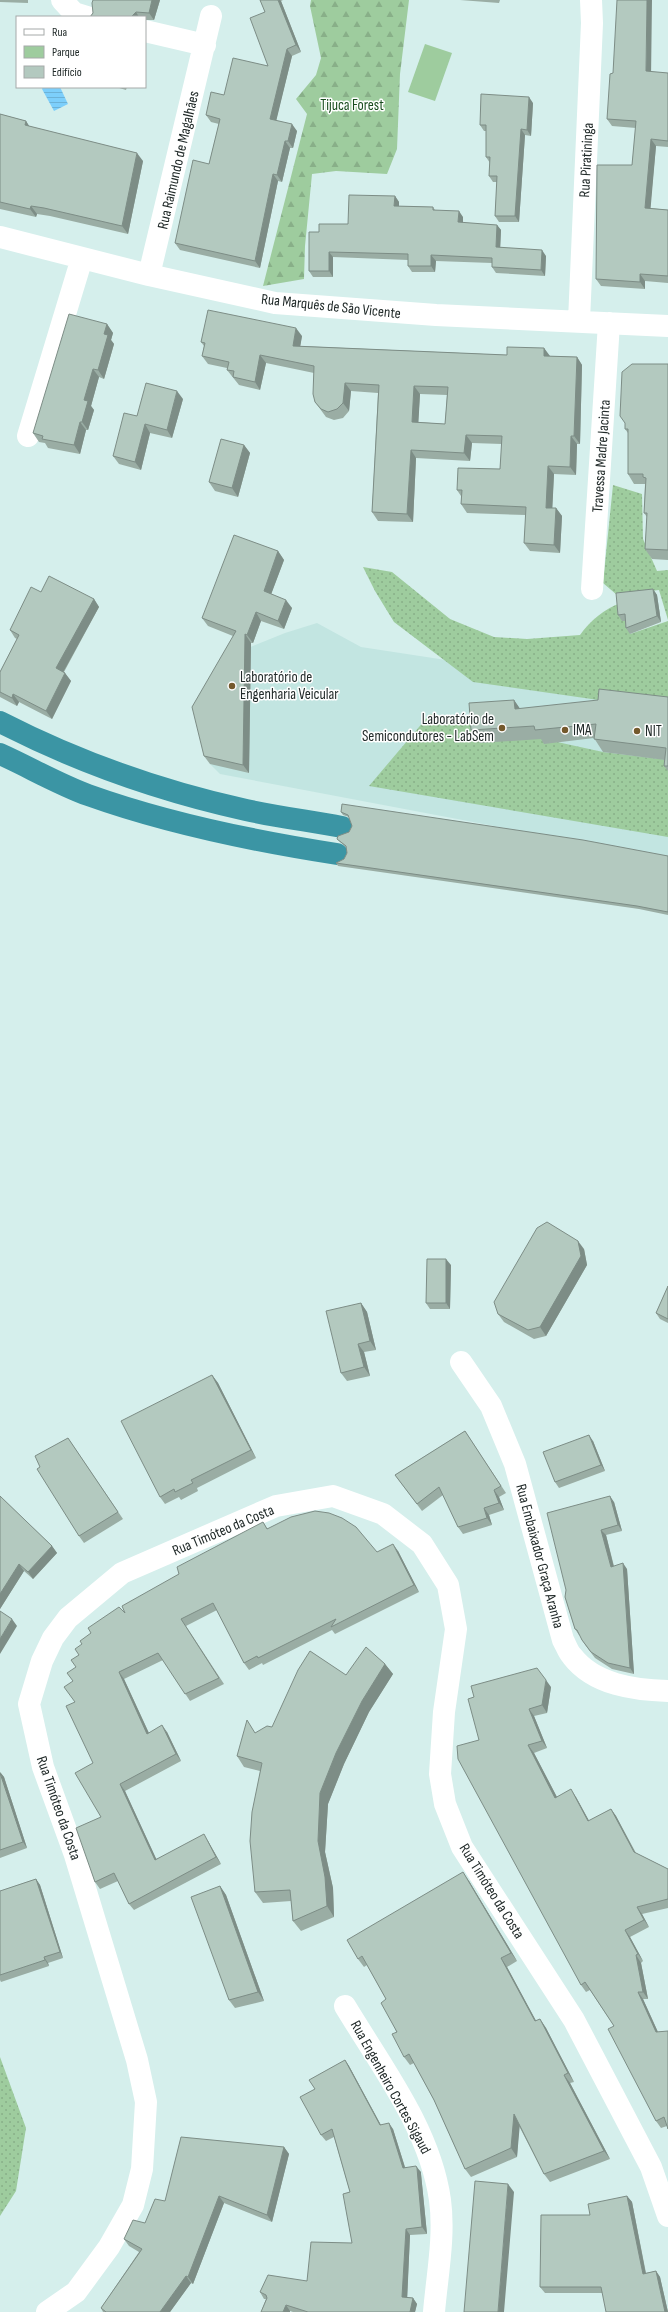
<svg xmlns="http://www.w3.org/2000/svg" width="668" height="2312" font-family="'Sofia Sans Condensed',sans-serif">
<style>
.built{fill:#c2e5e1}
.green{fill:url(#green-dots)}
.forest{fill:url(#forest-firs)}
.pitch{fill:#9ecc9e}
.water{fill:url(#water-rules)}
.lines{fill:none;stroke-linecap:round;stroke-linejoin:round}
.minor{stroke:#fff;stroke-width:22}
.highway{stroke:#3b95a4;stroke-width:22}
.wall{fill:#9aada4;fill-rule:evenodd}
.shaded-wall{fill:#7d8d86}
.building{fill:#b3c9bf;stroke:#7d8d86;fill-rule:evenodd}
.poi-dot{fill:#74592c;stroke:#fff;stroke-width:1.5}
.labels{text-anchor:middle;stroke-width:3;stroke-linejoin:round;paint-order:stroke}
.park-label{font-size:15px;fill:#184c1d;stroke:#fff}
.street-label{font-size:15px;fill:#212a29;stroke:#fff}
.poi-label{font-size:15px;fill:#212a29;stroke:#fff;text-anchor:start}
</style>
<defs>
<pattern id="green-dots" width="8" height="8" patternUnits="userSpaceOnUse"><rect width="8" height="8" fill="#9ecc9e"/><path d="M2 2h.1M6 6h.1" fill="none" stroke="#88af88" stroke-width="1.8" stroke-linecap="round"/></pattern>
<pattern id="forest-firs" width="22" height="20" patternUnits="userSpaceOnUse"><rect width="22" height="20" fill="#9ecc9e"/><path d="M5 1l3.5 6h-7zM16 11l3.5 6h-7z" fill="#88af88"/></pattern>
<pattern id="water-rules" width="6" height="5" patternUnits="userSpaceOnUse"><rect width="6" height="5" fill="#7dcffb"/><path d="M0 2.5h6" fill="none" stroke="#6cb2d7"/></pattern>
</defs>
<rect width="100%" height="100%" fill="#d5efec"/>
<path class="built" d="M317,623L361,647L446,660L668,654V859L220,774L210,764L198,716L233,654L285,633Z"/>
<path class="green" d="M613,485L642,494L643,539L657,571L668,570V620L659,590L617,595L603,583Z
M363,567L392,572L450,619L494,637L527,639L580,635C590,621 605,608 621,603L622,621L629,620L630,634L668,621V710L473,682L394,622L375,591Z
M430,714L603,752L668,760V837L369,786Z
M0,2057L26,2128L16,2191L0,2216Z"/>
<path class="forest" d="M311,0H409L400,74L397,149L387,174L336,171L312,174L305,246L304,279L263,286L307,114L296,99L316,75L321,58L310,6Z"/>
<path class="pitch" d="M425,44L452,53L435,101L408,92Z"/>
<path class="water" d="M43,87H60L68,104L54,111L42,89Z"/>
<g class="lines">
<path class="minor" d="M62,0L74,13L87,17
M145,31L205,45
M0,237L149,275L275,303L436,315L668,326
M149,275L211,16
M579,321L592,23L591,0
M28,436L82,258
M592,589L609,323
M461,1362L491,1406L515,1464L563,1640C566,1645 568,1652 572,1656C594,1685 635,1690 668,1691
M345,2006C381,2066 430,2129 440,2200C445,2236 437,2276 434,2312
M47,2312L76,2292L109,2247L133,2205L142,2169L146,2102L137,2060L75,1855L43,1767L29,1704L42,1661L53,1638L68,1618L122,1573L276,1506L333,1496L383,1514L422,1544L448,1585L456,1629L444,1712L440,1774L445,1804L462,1847L574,2020L651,2167L668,2216"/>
<path class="highway" d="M0,722C78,762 160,791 246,810C278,817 310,821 342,827
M0,754C29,767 58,784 88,795C169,824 253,841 337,854"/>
</g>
<path class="wall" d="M0,0H28V3L0,2Z
M93,0H160L154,20H145V17H90L93,13Z
M260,0H283L281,1L301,52L292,56L276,120L297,131L293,148H290L282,182L278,181L260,268L180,250L175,243L209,164L219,124L211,122L206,115L224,95L268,66L265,12Z
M460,0H500L499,3Z
M651,72L668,73V147L656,146L650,208L668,210V283L645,281V289L601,286L596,279L632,165L636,128L612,126L607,119L613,73Z
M116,87H127L126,90Z
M533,103L531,136L525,135L519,222H499L495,216L497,182H493L489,176L490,163L486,157V131H484L480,125Z
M0,114L26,121L29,126L143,161L128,234L50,216L37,214L36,217L0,209Z
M395,196L399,202V206L433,207L435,210L463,217V223L497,225L501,230L500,247L546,256L545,276L496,273L492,267V263L436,261L435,272H412L408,266V260L333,257V277H313L309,271L319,232L348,224Z
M107,324L113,333L111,340L114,344L104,379L99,377L91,406L94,410L88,430H86L80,454L48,448L45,443L39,442L33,433Z
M302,336L300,346L507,355L544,348L549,356L577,357L582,365L580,444H577L576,475L554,474L552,508H556L562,516L560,553L530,551L524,543L526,515L467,513L461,504V496L457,490L500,469L502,444L472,443L470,461L416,458L413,522L378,521L372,512L378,393L351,391L349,411L343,418L334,420L326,417L315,402L314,373L266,363L260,390L239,385L227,370V368L208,364L202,356L204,346L201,342ZM420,394L447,395L445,424L418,422Z
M668,364V560L652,559L645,549L647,517L644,513L645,484H634L628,474V433L625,429Z
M183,399L172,438L150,433L141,470L119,464L113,456L137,416Z
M244,445L250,453L238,497L215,491L209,482Z
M278,551L284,560L271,594L292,608L284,629L261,621L253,643H251L249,773L210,764L204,756L233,636L208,626L202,618Z
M653,589L657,595L661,622L630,634L626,628L625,621H622L618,615Z
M41,592L94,599L99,607L64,672L71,681L52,719L19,702L17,706L0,697V672L17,639L15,638L10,630Z
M668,697V771L664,766L665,760L603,752L594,738L544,744L541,739L480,743L471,730L514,700L520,709Z
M341,812L668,856V915L639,909L338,866L336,863L344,859L347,853V848L340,842L337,839L349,832L352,826L349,817L343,815Z
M584,1249L587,1265L546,1336L534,1339L504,1322L498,1314Z
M451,1265L450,1309H430L426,1303Z
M668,1286V1323L660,1319L656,1313Z
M361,1303L367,1312L376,1350L364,1352L370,1376L347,1381L341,1373Z
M212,1375L218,1383L256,1458L197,1488L198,1491L181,1500L179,1497L165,1504L160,1497Z
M465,1431L506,1493L499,1497L504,1510L489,1515L492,1525L463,1534L458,1527L443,1495L422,1511L395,1475Z
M68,1438L123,1519L84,1543L79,1536L40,1467Z
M593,1441L605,1471L559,1488L555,1482Z
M0,1496L52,1546L57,1553L33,1579L24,1571L0,1609Z
M614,1502L622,1531L606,1535L614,1566L627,1569L634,1674L612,1669L595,1658L586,1646L582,1640L580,1635H579L575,1629L565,1597Z
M263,1522L267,1528L377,1552L398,1551L419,1592L335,1634L332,1630L263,1665L262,1663L249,1670L244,1663L217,1610L186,1626L224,1684L190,1701L163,1660L124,1679L149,1733L167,1732L181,1761L125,1791L156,1859L208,1841L221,1864L134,1910L129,1904L118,1881L100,1889L95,1882L101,1817L93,1763L73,1681L79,1655L125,1613L179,1574Z
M385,1664L393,1674L369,1712L344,1764L328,1804L325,1852L333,1888L334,1917L301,1931L293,1921L291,1901L263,1903L255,1892L260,1771L244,1767L237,1756L256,1733L272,1727L346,1675Z
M551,1687L547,1713L534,1716L547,1748L534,1753L557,1797H576L589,1821L611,1809L616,1816L636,1853L668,1869V1908L642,1914L649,1927L630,1937L643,1961L641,1963L648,1999H643L658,2032L667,2126L661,2128L656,2121L614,2026L590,1990L586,1992L581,1985L479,1740Z
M0,1772L4,1777L27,1848L0,1858Z
M36,1879L40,1885L63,1958L48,1963L49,1966L1,1982L0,1980V1891Z
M469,1881L517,1961L507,1967L536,2021L540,2019L546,2028L574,2082L570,2083L610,2159L550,2182L544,2174L519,2126L517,2157L471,2177L465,2169L434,2100L414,2063L410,2065L404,2057L386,1999L367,1965L364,1967L358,1959Z
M220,1886L226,1895L264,2001L235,2008L229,2000Z
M345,2060L349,2066L381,2125L393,2129L405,2167L421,2172V2174L427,2234L410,2235L407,2297L413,2298L417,2304L415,2312H293L290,2311V2312H261L266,2299H264L260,2292L307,2281L352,2243L350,2192L334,2137L326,2141L321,2135L315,2089Z
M284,2147L289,2154L272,2222L224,2203L193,2284L191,2283L170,2312H103L101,2308L139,2252L129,2246L124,2239L145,2223L165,2201Z
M627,2196L632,2202L646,2273L656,2271L660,2277L668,2312H606L603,2293H545L540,2287L590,2215Z"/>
<path class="shaded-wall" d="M152,0H160L154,20L149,13Z
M278,0H280L281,1L301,52L296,45Z
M647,0H652L651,78L646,71Z
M136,12L139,17H131Z
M287,49L292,56L275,126L270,119Z
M529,97L533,103L531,136L527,130Z
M26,121L31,129L25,125Z
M292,124L297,131L293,148L288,141Z
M521,129L525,135L519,222L515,216Z
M651,139L656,146L650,215L645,208Z
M285,141L290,148L282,182L277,175Z
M137,153L143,161L128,234L122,226Z
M273,174L278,181L260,268L255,261Z
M395,196L399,202V212L394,206Z
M31,206L37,214L36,217L30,209Z
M459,211L463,217V228L458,222Z
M497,225L501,230L500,253L496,247Z
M542,250L546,256L545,276L541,270Z
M329,252L333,257V277L329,271Z
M431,255L436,261L435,272L431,266Z
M640,274L645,281V289L640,282Z
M107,324L113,333L111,340L114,344L104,379L98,370L104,334Z
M296,328L302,336L299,354L293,346Z
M544,348L550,356H544Z
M260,355L266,363L260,390L255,382Z
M577,357L582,365L580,444L574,436Z
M93,369L99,377L91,406L94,410L88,430L82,422L84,400Z
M345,383L351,391L349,411L343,403Z
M414,386L420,394L418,430L412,422Z
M177,391L183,399L172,438L167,430Z
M80,422L86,430L80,454L74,445Z
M145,424L150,433L141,470L135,462Z
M466,435L472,443L470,461L464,453Z
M571,436L577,444L576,475L570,467Z
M244,445L250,453L238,497L232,488Z
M411,450L416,458L413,522L407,514Z
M548,466L554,474L552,516L546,508Z
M556,508L562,516L560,553L554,545Z
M278,551L284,560L269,600L264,591Z
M653,589L657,595L661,622L657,616Z
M94,599L99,607L61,676L56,668Z
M286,600L292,608L284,629L278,621Z
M256,612L261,621L253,643L247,635Z
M245,634L251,643L249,773L243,765Z
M65,673L71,681L52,719L46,711Z
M13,694L19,702L17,706L12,698Z
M514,700L523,713L515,709Z
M578,1241L584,1249L587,1265L546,1336L540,1327Z
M446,1259L451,1265L450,1309L446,1303Z
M361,1303L367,1312L376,1350L370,1341Z
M358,1344L364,1352L370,1376L364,1367Z
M212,1375L218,1383L256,1458L251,1450Z
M589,1435L593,1441L605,1471L601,1465Z
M494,1490L499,1497L504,1510L499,1503Z
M610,1496L614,1502L622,1531L618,1525Z
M484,1508L489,1515L492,1525L487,1518Z
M601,1530L606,1535L615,1572L611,1567Z
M393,1544L398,1551L419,1592L414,1585Z
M52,1546L57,1553L33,1579L28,1572Z
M623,1563L627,1569L634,1674L630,1668Z
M19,1564L24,1571L0,1609V1594Z
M12,1619L17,1626L0,1654V1639Z
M385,1664L393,1674L369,1712L344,1764L328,1804L325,1852L333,1888L334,1917L327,1906L318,1841L320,1793L336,1753L362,1701Z
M119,1672L124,1679L152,1740L147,1734Z
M546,1680L551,1687L547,1713L542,1705Z
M529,1709L534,1716L547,1748L542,1741Z
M162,1725L167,1732L181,1761L176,1754Z
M528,1745L534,1753L561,1805L555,1798Z
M0,1772L4,1777L27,1848L23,1842Z
M120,1784L125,1791L160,1867L155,1860Z
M571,1789L576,1797L593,1828L588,1821Z
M611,1809L616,1816L639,1860L634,1852Z
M204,1834L208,1841L221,1864L216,1857Z
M463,1872L469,1881L517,1961L511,1953Z
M36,1879L40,1885L63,1958L60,1952Z
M220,1886L226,1895L264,2001L258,1992Z
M637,1907L642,1914L649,1927L644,1920Z
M625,1930L630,1937L643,1961L638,1954Z
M636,1955L641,1963L648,1999L643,1992Z
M44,1957L48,1963L49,1966L45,1960Z
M501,1958L507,1967L541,2030L535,2021Z
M638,1992L643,1999L661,2039L656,2032Z
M540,2019L546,2028L574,2082L568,2073Z
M345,2060L349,2066L384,2131L380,2125Z
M564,2075L570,2083L610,2159L604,2151Z
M514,2114L520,2123L517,2157L511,2148Z
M389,2123L393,2129L407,2174L403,2168Z
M284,2147L289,2154L272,2222L267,2215Z
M416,2166L421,2172V2174L427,2234L422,2227Z
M508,2184L514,2192L504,2312H498Z
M219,2196L224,2203L193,2284L188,2277Z
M627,2196L632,2202L647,2280L643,2274Z
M406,2229L410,2235L407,2303L402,2297Z
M656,2271L660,2277L668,2312H665Z
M186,2276L191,2283L170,2312H160Z
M413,2298L417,2304L415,2312H410Z
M286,2305L290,2311V2312H283Z"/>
<path class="building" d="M93,0H152L149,13L136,12L131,17H90L93,13L92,3Z
M260,0H278L296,45L287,49L270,119L292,124L288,141H285L277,175L273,174L255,261L175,243L193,160L209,164L220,119L206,115L211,92L224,95L233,58L268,66L250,18L265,12Z
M617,0H647L646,71L668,73V141L651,139L645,208L668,210V276L640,274V282L596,279L597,165H632L636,121L607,119L610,74L613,73Z
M481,94L529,97L527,130L521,129L515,216H495L497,176H489L490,157H486V125H480Z
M0,114L26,121L25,125L137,153L122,226L44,208L31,206L30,209L0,202Z
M349,195L395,196L394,206L433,207V210L459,211L458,222L497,225L496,247L542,250L541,270L492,267V258L431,255V266H408V254L329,252V271H309V232H319V224H348Z
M208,310L296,328L293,346L507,355V347L544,348V356L577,357L574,436H571L570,467L548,466L546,508H556L554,545L524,543L526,507L461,504L462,490H457L458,468L500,469L502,436L466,435L464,453L411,450L407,514L372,512L379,385L345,383L343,403L337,409L328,412L321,409L315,402L313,394L314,366L260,355L255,382L233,377L234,371L227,370L229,362L202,356L205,343L201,342ZM414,386L448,387L445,424L412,422Z
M69,314L107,324L104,334L108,335L98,370L93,369L84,400L88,401L82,422H80L74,445L42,439L43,436L33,433Z
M632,364H668V550L645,549L647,513H644L646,478L643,477V474H628V429H625V423L620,416L622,372Z
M146,383L177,391L167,430L145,424L135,462L113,456L124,413L137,416Z
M221,439L244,445L232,488L209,482Z
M234,535L278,551L264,591L286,600L278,621L256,612L247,635L245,634L243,765L204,756L192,707L236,631L202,618Z
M49,576L94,599L56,668L65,673L46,711L13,694L12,698L0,692V672L19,635L10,630L31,587L41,592Z
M653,589L657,616L626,628L625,614L618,615L616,593Z
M599,689L668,697V766H664L666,748L594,739L596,724L535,730L534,726L471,730L469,703L514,700L515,709L598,700Z
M342,804L583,840L668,856V912L637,906L336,863L344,859L347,853L346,846L337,839L338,836L349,832L352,826L348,815L341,812Z
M547,1222L578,1241L581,1256L540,1327L528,1330L498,1314L494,1302L537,1228Z
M427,1259H446V1303H426Z
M668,1286V1319L656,1313Z
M361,1303L370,1341L358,1344L364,1367L341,1373L326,1311Z
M212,1375L251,1450L191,1480L193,1483L175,1492L174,1489L160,1497L121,1421Z
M465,1431L501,1486L494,1490L499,1503L484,1508L487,1518L458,1527L439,1487L417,1504L395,1475Z
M589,1435L601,1465L555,1482L543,1452Z
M68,1438L118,1512L79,1536L37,1469L40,1467L35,1456Z
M0,1496L52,1546L28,1572L19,1564L0,1594Z
M610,1496L618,1525L601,1530L611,1567L623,1563L630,1668L608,1663L591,1652L582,1640L577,1630L575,1629L565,1597L566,1590L547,1513Z
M315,1511L329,1513L342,1518L356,1527L377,1552L393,1544L414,1585L331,1627L336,1619L258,1658L257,1656L244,1663L213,1603L181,1619L219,1678L185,1694L158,1653L119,1672L147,1734L162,1725L176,1754L120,1784L155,1860L204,1834L216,1857L129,1904L114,1873L95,1882L76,1828L101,1817L75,1773L93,1763L66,1706L75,1702L64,1687L73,1681L67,1673L76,1667L71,1660L79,1655L75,1649L82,1644L80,1641L91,1633L88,1628L119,1607L125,1613L122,1606L179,1574L177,1567L263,1522L267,1529L291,1517Z
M0,1611L12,1619L0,1639Z
M366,1647L385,1664L362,1701L336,1753L320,1793L318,1841L325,1877L327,1906L293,1921L290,1890L255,1892L250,1841L252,1812L262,1763L237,1756L247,1720L255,1733L267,1726L272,1727L298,1670L310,1651L346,1675Z
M537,1668L546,1680L542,1705L529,1709L542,1741L528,1745L555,1798L571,1789L588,1821L611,1809L634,1852L668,1869V1899L637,1907L644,1920L625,1930L638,1954L636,1955L643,1992H638L656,2032L668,2031V2129L664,2117L656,2121L608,2029L614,2026L585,1982L581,1985L458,1759L457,1746L479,1740L468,1699L474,1697L471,1686Z
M0,1773L23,1842L0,1850Z
M463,1872L511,1953L501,1958L535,2021L540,2019L568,2073L564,2075L604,2151L544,2174L514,2114L511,2148L465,2169L434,2100L409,2054L404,2057L392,2034L397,2032L381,2003L386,1999L362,1956L358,1959L347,1940Z
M36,1879L60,1952L44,1957L45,1960L0,1975V1891Z
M220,1886L258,1992L229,2000L191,1897Z
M345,2060L380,2125L389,2123L403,2168L416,2166L417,2168L422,2227L406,2229L402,2297L413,2298L410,2312H308L286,2305L283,2312H261L267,2298L266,2295L260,2292L268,2275L307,2281L311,2242L352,2243L343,2194L350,2192L332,2129L321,2135L300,2097L315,2089L309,2080Z
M181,2137L284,2147L267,2215L219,2196L188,2277L186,2276L160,2312H106L101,2308L142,2249L124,2239L133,2220L145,2223L155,2199L165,2201Z
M475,2181L508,2184L498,2312H464Z
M627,2196L643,2274L656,2271L665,2312H606L601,2287H540L541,2215H590L588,2204Z"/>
<g class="poi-dot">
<circle cx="232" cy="686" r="4"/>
<circle cx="502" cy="728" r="4"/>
<circle cx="565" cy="730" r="4"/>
<circle cx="637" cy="731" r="4"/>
</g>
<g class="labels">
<g class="park-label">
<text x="352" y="110">Tijuca Forest</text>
</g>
<g class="street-label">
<text transform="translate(178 160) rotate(-77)" y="5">Rua Raimundo de Magalhães</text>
<text transform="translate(586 160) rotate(-87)" y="5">Rua Piratininga</text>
<text transform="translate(331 306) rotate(6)" y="5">Rua Marquês de São Vicente</text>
<text transform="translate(601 456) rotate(-86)" y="5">Travessa Madre Jacinta</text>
<text transform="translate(223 1530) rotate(-23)" y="5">Rua Timóteo da Costa</text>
<text transform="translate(540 1556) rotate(75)" y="5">Rua Embaixador Graça Aranha</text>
<text transform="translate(59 1808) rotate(71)" y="5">Rua Timóteo da Costa</text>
<text transform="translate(492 1891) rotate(58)" y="5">Rua Timóteo da Costa</text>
<text transform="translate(391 2087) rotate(61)" y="5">Rua Engenheiro Cortes Sigaud</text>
</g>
<g class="poi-label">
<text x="240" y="682">Laboratório de<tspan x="240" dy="17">Engenharia Veicular</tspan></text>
<text x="494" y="724" text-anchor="end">Laboratório de<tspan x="494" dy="17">Semicondutores - LabSem</tspan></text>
<text x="573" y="735">IMA</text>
<text x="645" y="736">NIT</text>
</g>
</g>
<rect x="16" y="16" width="130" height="72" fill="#ffffff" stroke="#a6aaa9"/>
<rect x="24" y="29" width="20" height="6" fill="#ffffff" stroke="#a6aaa9"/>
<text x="52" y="36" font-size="12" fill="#212a29">Rua</text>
<rect x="24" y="46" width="20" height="12" fill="#9ecc9e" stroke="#a6aaa9"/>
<text x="52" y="56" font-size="12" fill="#212a29">Parque</text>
<rect x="24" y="66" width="20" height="12" fill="#b3c9bf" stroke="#a6aaa9"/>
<text x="52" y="76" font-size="12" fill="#212a29">Edifício</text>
</svg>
